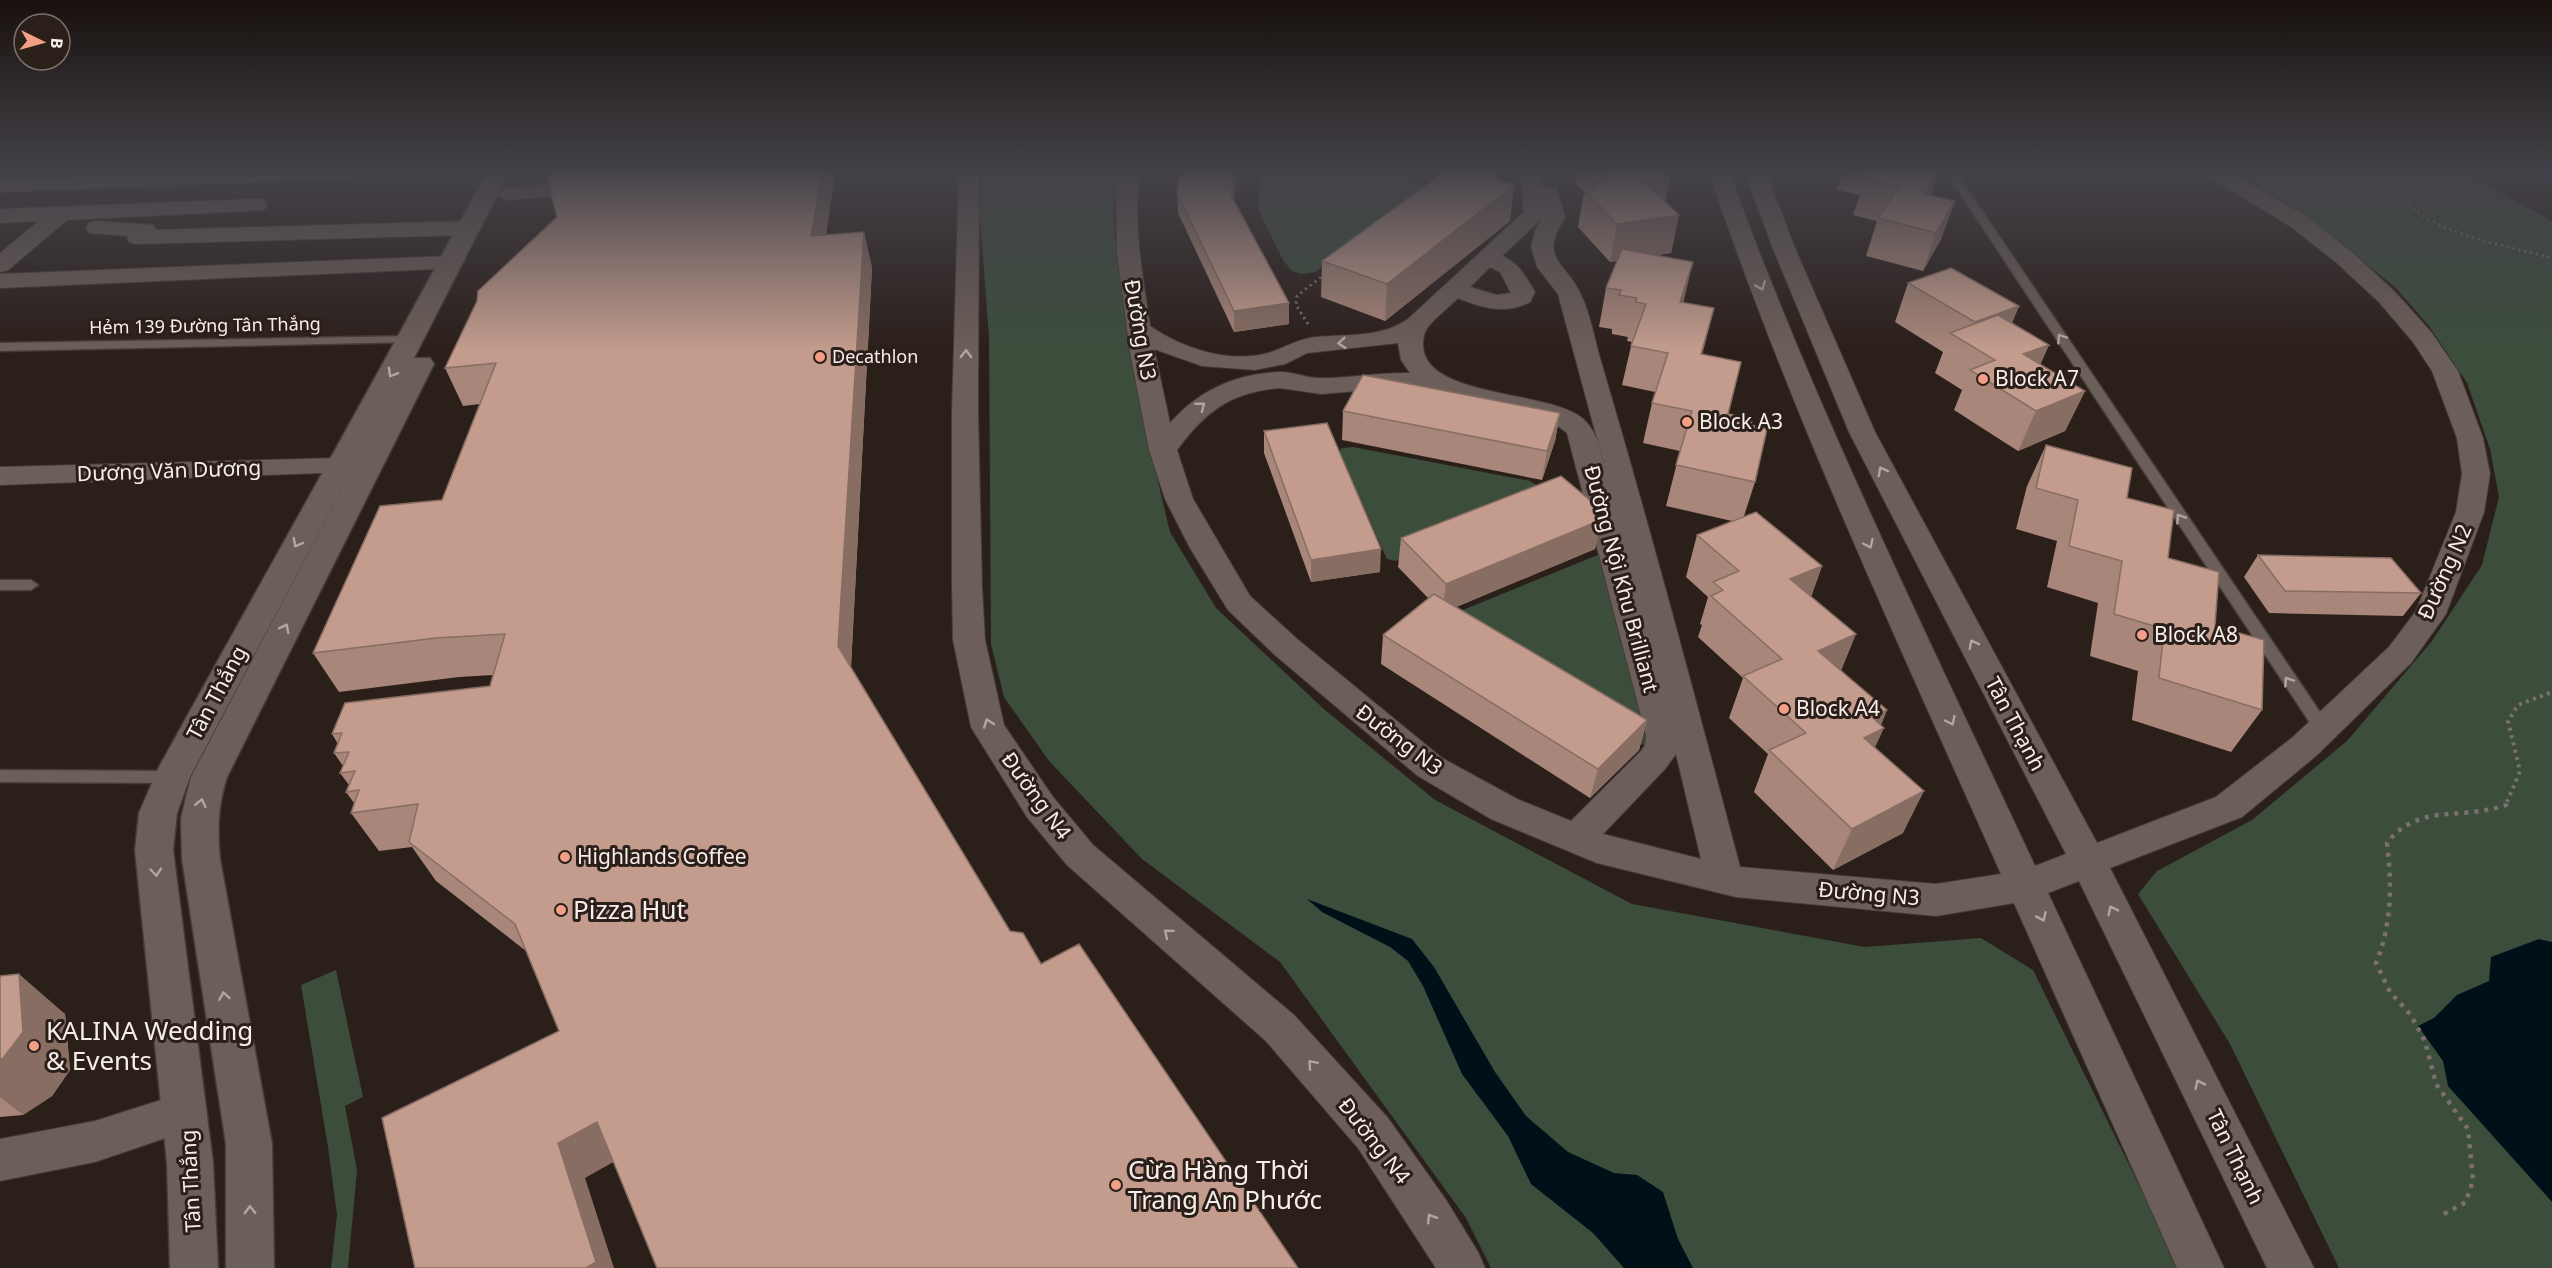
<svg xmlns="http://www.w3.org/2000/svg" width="2552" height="1268" font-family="'Noto Sans',sans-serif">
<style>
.green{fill:#3c4d3c}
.water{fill:#001018}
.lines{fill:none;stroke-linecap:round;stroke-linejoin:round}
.service-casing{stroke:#453b37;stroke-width:3}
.minor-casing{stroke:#453b37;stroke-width:2}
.tertiary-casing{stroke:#453b37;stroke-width:3}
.path-far2{stroke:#7b706c;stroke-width:3;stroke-dasharray:2 4;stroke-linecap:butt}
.path-far1{stroke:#7b706c;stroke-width:4;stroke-dasharray:3 4.5;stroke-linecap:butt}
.path{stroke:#7b706c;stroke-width:4.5;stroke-dasharray:4 6;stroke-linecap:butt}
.service{fill:#6c5e58;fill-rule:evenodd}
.minor{fill:#6c5e58;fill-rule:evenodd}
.tertiary{fill:#6c5e58;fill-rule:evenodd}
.wall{fill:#a88679}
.shaded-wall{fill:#886d63}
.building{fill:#c39c8d;stroke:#886d63;stroke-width:1.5}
.oneway{stroke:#b2a6a1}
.poi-dot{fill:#f39f85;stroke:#2b1f1a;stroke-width:2}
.labels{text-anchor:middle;stroke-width:6;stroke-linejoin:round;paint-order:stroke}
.far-street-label{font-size:18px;fill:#f7eeea;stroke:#2b1f1a}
.far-poi-label{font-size:18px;fill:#f7eeea;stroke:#2b1f1a;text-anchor:start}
.street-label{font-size:21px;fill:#f7eeea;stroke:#2b1f1a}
.poi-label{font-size:21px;fill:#f7eeea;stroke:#2b1f1a;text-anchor:start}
.near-poi-label{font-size:26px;fill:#f7eeea;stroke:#2b1f1a;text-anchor:start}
</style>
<rect width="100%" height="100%" fill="#2b1f1a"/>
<path class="green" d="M983,172H1121L1113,208L1115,239L1154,465L1170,532L1216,608L1325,710L1435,800L1632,904L1865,947L1981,938L2033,970L2180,1268H1491L1466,1218L1280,962L1142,859L1049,761L1004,697L991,644L989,337L979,203Z
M1259,172H1400L1413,178L1424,191L1422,197L1315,272L1301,274L1292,271L1283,260L1259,211Z
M2235,172H2463L2552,221V1268H2339L2230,1044L2138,894L2157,871L2252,820L2347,741L2432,641L2482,565L2499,497L2490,449L2467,383L2429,326L2395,287L2305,215Z
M1353,447L1530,481L1538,486L1529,507L1396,561L1387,559L1339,452L1342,448Z
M1605,552L1652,735L1645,746L1445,625L1443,618Z
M336,970L363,1097L345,1106L357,1170L348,1268H331L337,1215L328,1147L301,985Z"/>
<path class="water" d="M1307,899L1412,939L1434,967L1495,1072L1526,1116L1568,1152L1614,1173L1637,1175L1663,1192L1678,1239L1693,1268H1624L1593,1233L1531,1184L1508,1136L1462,1074L1423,986L1408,961L1390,947L1322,912Z
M2539,939L2552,942V1202L2448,1086L2443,1061L2418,1026L2434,1018L2457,995L2489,981L2491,957Z"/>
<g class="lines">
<g class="service-casing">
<path id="service" d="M1946,172H1956L2328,724L2330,728L2328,732H2316Z
M410,336L416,340L414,342L0,351V343Z
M0,580H31L38,585L31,590H0Z
M0,770L172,771L178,772L180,777L178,782L172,783L0,782Z"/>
</g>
<g class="minor-casing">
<path id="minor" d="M183,172H361L351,178L0,192V180Z
M959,172H979L978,412L982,587L985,640L1004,725L1053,797L1093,845L1294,1015L1388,1118L1446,1200L1478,1252L1485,1268H1436L1358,1148L1266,1041L1067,865L1027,817L971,727L953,640L952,587V412Z
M1120,172H1140C1132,223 1143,276 1150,326C1182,348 1229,364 1268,353C1285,348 1297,339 1316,337C1348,334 1381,338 1408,319L1524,212L1520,172H1540L1542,188H1557L1565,217C1538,259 1565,261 1580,293C1590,312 1594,337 1600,358C1650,527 1695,697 1740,867L1936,884L2001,874C1898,642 1790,413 1709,172H1729C1816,410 1928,637 2035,866L2066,854L1849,432L1772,246L1745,172H1766L1794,246L1875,432L2097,843L2216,797L2293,737L2389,647L2416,611L2456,512L2462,474L2457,438L2432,371L2413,342L2379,302L2337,263L2290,226L2213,179L2210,175L2211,172H2230L2306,216L2353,253L2395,292L2431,332L2458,371L2483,438L2490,474L2484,512L2446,614L2411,663L2317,755L2242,817L2110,868L2314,1268H2267L2079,881L2048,893L2224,1268H2177L2014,903L1936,916L1736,897L1597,863L1491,819L1418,776L1275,655L1228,610L1190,548L1165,499L1149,450L1130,352L1117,252L1116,189ZM1543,217L1536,228L1531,246L1537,267L1558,294L1606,472C1601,453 1598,431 1582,418C1548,390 1424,398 1423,345C1423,339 1424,332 1428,327C1436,317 1448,308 1458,298C1482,308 1506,315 1530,302L1535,292C1525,276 1520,264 1502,256ZM1490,267L1500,272L1511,293L1497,295L1470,287ZM1398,343L1401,360L1410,373C1380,372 1352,378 1322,378C1308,379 1295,372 1281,372C1237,373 1199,390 1170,423L1154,349L1202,366L1255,370L1285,364L1307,353ZM1280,388L1321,394L1394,388L1423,390L1528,413L1558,426L1567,433L1646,735L1645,745L1641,751L1571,821L1517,799L1442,758L1297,639L1250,596L1193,499L1177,450C1206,411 1231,392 1280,388ZM1676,754L1701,859L1603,834L1665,769Z
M592,182L599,184L603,188L599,192L509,200L502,198L498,194L502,190L509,188Z
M256,199L264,200L267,205L264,210L67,220L8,270L0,272V253L39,221L0,223V209Z
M97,221L153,225L156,230L469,221L477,223L480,228L477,233L469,235L137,244L129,242L127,236L89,233L86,228L89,223Z
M450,256L458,258L461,263L458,268L0,288V274Z
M338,458L348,460L352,466L348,472L0,485V467Z
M186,1092L201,1098L207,1112L201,1126L95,1162L0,1181V1139L95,1121Z"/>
</g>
<g class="tertiary-casing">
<path id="tertiary" d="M487,172H509L414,358H430L434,364L227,777C218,805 217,830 220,859L272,1144L274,1268H226V1144L182,859L181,818L191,777L363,449L190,777L177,813L173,850L213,1163L218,1268H170L167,1163L135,850L139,813L159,767C268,569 380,372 487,172Z"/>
</g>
<path class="path-far2" d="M1415,172L1436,182
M2382,172C2393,183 2399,198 2412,208C2451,238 2505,245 2552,258
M1308,324L1296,305L1297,296L1325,274"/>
<path class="path-far1" d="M2507,802L2520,771L2508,721L2518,705L2552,692"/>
<path class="path" d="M2444,1214L2466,1202L2473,1180L2468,1129L2436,1084L2425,1041L2410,1014L2390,992L2376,963C2392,924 2392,884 2387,843C2419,802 2462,821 2506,805L2508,801"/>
<use href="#service" class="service"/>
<use href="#minor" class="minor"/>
<use href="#tertiary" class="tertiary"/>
</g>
<path class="wall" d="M549,172H835L826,235L864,232L872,268L851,667L1010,931L1041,964L1298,1268L613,1162L415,1268L559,1031L526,951L436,881L412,847L379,851L351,813L354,803L346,792L349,785L340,773L343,766L334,753L338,744L332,734L490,686L493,675L459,677L339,692L313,653L442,500L480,404L463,406L445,368L557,217Z
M1181,172H1237L1234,200L1289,303V324L1234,332L1178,213L1177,193Z
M1436,172H1496L1497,180L1510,221L1385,321L1321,297L1322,261L1441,174Z
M1577,172H1665L1670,177L1665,202L1679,215L1671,253L1655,255L1683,303L1702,354L1728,414L1751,425L1755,482L1744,516L1822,566L1811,597L1841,671L1887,710L1881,725L1875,747L1903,833L1833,870L1754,792L1768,754L1729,718L1743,678L1698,637L1702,625L1700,624L1708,597L1686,577L1697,535L1732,521L1666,506L1680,451L1643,443L1652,403L1655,392L1622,385L1632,342L1627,341L1628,337L1612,334V329L1599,327L1606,288L1617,261L1610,262L1578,227L1584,192L1575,184Z
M1843,172H1938L1930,196L1955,201L1941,239L1923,271L1866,256L1877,221L1853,215L1860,195L1837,190Z
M1908,283L2019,306L2012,323L2049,345L2040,365L2085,391L2065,431L2018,451L1954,410L1962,390L1935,373L1943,352L1895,322Z
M1343,411L1560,413L1555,441L1542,480L1342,440Z
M1264,431L1380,572L1311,582L1264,453Z
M2046,445L2127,498L2215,626L2262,710L2231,752L2132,720L2138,671L2090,656L2098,603L2047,587L2057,541L2016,529L2027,486Z
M1601,520L1595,549L1456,607L1647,720L1639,750L1590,798L1381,664L1383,635L1429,599L1398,567L1401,538Z
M2258,555L2421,593L2403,616L2269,613L2244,577Z
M0,976L65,1014L70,1070L52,1096L23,1115L0,1117Z"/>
<path class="shaded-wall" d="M822,172H835L820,272L811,236Z
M1234,172H1237L1232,215L1231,195Z
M1938,172L1926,209L1925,194Z
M1670,177L1662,214L1643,181Z
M1514,185L1510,221L1385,321L1387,284Z
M1955,201L1941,239L1923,271L1936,233Z
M1679,215L1671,253L1610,262L1617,224Z
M864,232L872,268L850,685L838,646Z
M1693,262L1684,300L1671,341L1680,302Z
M1289,303V324L1234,332V311Z
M2019,306L2002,345L1966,343L1975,322Z
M1714,308L1704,348L1691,394L1701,354Z
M2049,345L2031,384L2023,354Z
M2085,391L2065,431L2018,451L2036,411Z
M1560,413L1555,441L1542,480L1547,451Z
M1601,520L1595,549L1442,613L1446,584Z
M1381,549L1380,572L1311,582V560Z
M1822,566L1807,607L1790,579Z
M1856,634L1839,676L1818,651Z
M1887,710L1878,731L1884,728L1865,769L1846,779L1872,717Z
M1647,720L1639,750L1590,798L1598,769Z
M1924,791L1903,833L1833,870L1852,829Z
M19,974L65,1014L70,1070L52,1096L23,1115L0,1097V1060Z
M597,1122L622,1157L585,1178L614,1268H586L558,1143Z"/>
<path class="building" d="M549,172H822L811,236L864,232L838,646L1010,931L1023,933L1041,964L1079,944L1298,1268H657L597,1122L558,1143L596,1262L586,1268H415L382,1118L559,1031L515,924L409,842L418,804L351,813L359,790L346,792L355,771L340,773L349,752L334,753L342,733L332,734L345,703L490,686L505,634L436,638L313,653L380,506L442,500L496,363L445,368L477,301L478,291L557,217L547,178Z
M1181,172H1234L1231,195L1289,303L1234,311L1177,193Z
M1444,172H1496L1497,180L1514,185L1387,284L1322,261Z
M1606,172H1665L1670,177L1643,181L1679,215L1617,224L1584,190L1596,188L1593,184L1607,182L1604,179L1612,178Z
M1869,172H1938L1925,194L1955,201L1936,233L1878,218L1898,187L1865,179Z
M1622,249L1693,262L1680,302L1714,308L1701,354L1741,362L1728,414L1752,418L1751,425L1767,429L1755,482L1676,465L1692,411L1652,403L1668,353L1631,346L1646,304L1635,302L1637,298L1619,295L1621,290L1606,288Z
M1951,268L2019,306L1975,322L1908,283Z
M1998,315L2049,345L2023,354L2085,391L2036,411L1970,370L1995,360L1950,333Z
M1363,375L1560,413L1547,451L1343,411Z
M1327,423L1381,549L1311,560L1264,431Z
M2046,445L2132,468L2127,498L2174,510L2168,558L2219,572L2215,626L2264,640L2262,710L2159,678L2164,629L2114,614L2122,561L2069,546L2078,500L2036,488Z
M1561,476L1598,507L1601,520L1446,584L1401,538Z
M1756,512L1822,566L1790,579L1856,634L1818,651L1887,710L1872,717L1884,728L1864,738L1924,791L1852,829L1769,750L1806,733L1743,676L1782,659L1711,596L1723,590L1713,582L1739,571L1697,535Z
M2258,555L2391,558L2421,593L2285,591Z
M1434,594L1647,720L1598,769L1383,635Z
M19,974L23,1032L4,1057L0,1060V976Z"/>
<defs><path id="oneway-chevron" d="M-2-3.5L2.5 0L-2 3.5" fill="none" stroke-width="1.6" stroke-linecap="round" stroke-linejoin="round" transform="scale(1.5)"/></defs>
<g class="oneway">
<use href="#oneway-chevron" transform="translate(1761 286) rotate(68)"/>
<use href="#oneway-chevron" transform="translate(2061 338) rotate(-124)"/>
<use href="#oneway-chevron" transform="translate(1342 343) rotate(175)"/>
<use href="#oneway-chevron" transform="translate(966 354) rotate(-89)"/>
<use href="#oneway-chevron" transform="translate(392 373) rotate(120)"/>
<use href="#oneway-chevron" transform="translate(1201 406) rotate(-38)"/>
<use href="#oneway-chevron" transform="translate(1882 471) rotate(-118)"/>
<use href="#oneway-chevron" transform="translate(2180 518) rotate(-124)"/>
<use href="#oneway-chevron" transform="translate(297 543) rotate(118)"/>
<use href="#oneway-chevron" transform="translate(1869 544) rotate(65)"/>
<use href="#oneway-chevron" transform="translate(285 628) rotate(-63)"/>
<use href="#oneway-chevron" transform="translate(1973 644) rotate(-118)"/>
<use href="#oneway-chevron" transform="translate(2288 681) rotate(-124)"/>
<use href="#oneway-chevron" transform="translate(1951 721) rotate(65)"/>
<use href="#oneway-chevron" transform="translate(988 723) rotate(-110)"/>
<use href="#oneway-chevron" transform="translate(201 803) rotate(-77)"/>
<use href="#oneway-chevron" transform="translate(156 872) rotate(85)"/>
<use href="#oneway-chevron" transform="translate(2112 910) rotate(-116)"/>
<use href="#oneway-chevron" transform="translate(2042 917) rotate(66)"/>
<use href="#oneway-chevron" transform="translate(1168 933) rotate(-140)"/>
<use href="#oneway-chevron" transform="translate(224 996) rotate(-99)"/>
<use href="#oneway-chevron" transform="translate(1312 1064) rotate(-131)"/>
<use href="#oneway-chevron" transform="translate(2199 1084) rotate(-116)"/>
<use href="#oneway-chevron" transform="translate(250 1210) rotate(-91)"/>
<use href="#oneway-chevron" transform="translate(1431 1218) rotate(-122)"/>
</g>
<linearGradient id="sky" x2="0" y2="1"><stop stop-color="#18110e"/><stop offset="0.49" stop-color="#444249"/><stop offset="1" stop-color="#444249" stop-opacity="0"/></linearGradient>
<rect width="2552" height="350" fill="url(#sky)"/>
<g class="poi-dot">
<circle cx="820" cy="357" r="6"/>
<circle cx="1983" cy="379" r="6"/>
<circle cx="1687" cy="422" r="6"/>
<circle cx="2142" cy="635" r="6"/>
<circle cx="1784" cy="709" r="6"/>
<circle cx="565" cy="857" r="6"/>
<circle cx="561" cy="910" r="6"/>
<circle cx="34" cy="1046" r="6"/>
<circle cx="1116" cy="1185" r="6"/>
</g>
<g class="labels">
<g class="far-street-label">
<text transform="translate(205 326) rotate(-1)" y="6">Hẻm 139 Đường Tân Thắng</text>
</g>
<g class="far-poi-label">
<text x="832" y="363">Decathlon</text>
</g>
<g class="street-label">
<text transform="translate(1140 330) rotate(80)" y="7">Đường N3</text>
<text transform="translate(169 471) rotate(-2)" y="7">Dương Văn Dương</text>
<text transform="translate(2445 572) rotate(-66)" y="7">Đường N2</text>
<text transform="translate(1621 579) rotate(75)" y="7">Đường Nội Khu Brilliant</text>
<text transform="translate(217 693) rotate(-62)" y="7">Tân Thắng</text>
<text transform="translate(2015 724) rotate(62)" y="7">Tân Thạnh</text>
<text transform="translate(1399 740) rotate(37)" y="7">Đường N3</text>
<text transform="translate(1036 796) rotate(54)" y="7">Đường N4</text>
<text transform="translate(1869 894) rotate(5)" y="7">Đường N3</text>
<text transform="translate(1374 1141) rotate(52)" y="7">Đường N4</text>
<text transform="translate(2235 1157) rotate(64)" y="7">Tân Thạnh</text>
<text transform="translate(191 1181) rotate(-93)" y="7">Tân Thắng</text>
</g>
<g class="poi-label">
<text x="1995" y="386">Block A7</text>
<text x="1699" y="429">Block A3</text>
<text x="2154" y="642">Block A8</text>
<text x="1796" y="716">Block A4</text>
<text x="577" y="864">Highlands Coffee</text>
</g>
<g class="near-poi-label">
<text x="573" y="919">Pizza Hut</text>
<text x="46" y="1040">KALINA Wedding<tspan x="46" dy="30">&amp; Events</tspan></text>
<text x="1128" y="1179">Cừa Hàng Thời<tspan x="1128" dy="30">Trang An Phước</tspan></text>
</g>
</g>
<g transform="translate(42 42) rotate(95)"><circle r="28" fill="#2b1f1a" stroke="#7d726d" stroke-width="1.5"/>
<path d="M0-4.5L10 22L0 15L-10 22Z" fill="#f39f85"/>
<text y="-9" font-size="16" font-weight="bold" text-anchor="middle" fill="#f7eeea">B</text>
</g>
</svg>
